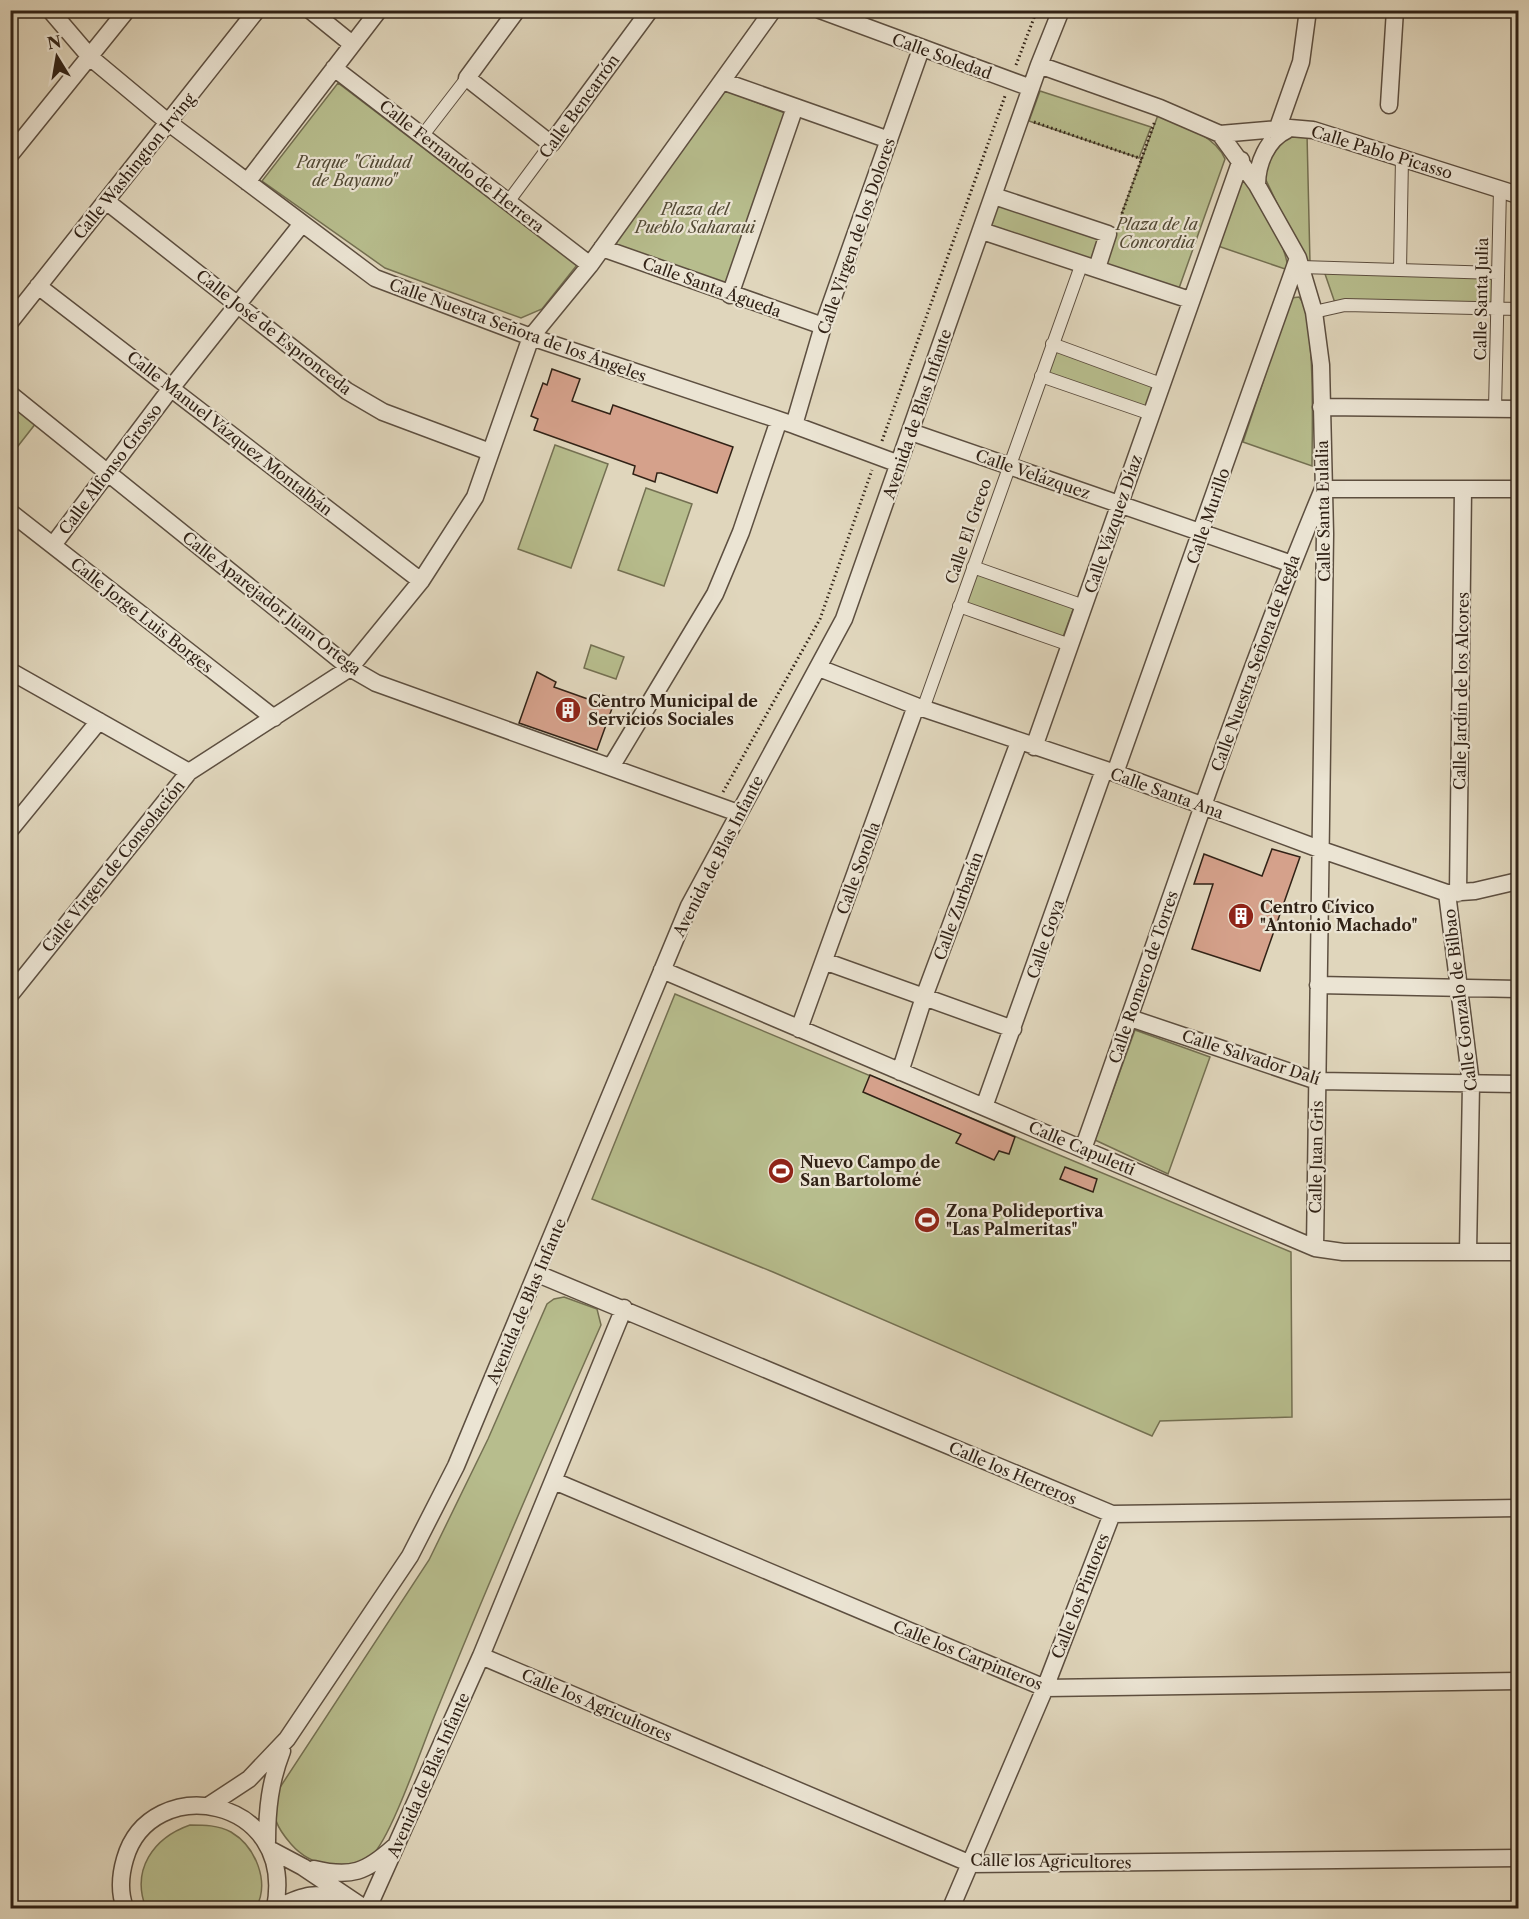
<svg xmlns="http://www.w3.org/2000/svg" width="1529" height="1919" font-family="'Libre Caslon Text',serif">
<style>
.green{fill:#b7bd8d;stroke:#747052;stroke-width:1.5}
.building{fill:#d5a18b;stroke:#312216;stroke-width:1.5}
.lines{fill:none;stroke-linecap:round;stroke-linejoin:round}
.pedestrian-casing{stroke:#5d4f40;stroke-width:14}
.minor-casing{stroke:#5d4f40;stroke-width:19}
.path{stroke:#312216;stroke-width:3;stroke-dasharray:1.5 3;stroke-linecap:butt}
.pedestrian{stroke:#ebe4d3;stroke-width:12}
.minor{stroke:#ebe4d3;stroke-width:16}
.labels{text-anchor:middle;stroke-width:4.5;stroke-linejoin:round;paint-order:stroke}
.street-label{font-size:16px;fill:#312216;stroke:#ebe4d3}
.park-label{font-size:16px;font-style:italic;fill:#524934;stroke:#ebe4d3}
.poi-label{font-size:16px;font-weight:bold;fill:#312216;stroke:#ebe4d3;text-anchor:start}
</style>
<rect width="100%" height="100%" fill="#e0d6bc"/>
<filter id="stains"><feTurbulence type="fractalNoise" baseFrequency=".00333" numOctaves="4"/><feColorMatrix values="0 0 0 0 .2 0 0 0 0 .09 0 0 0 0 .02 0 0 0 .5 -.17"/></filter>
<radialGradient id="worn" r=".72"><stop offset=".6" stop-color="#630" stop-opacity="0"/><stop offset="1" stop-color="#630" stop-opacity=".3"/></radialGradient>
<path class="green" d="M338,83L577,265L542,309L521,318L385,268L262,181Z
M724,90L785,113L730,282L721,287L619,250L615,238Z
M1040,91L1151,127L1139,158L1029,121Z
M1158,115C1180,124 1215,135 1225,159L1178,291L1103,264Z
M1286,134H1307L1310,263H1305L1265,178L1268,157Z
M1243,179C1260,195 1287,248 1288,270L1215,245L1239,180Z
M999,202L1104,236L1095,263L989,229Z
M1324,271L1494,275V305L1335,303Z
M1299,297C1316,315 1312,436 1312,466L1243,442L1291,298Z
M1054,350L1157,386L1148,409L1045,374Z
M11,403L36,423L11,455Z
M555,445L608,464L571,568L518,549Z
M646,488L692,504L664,586L618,570Z
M977,573L1074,607L1063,637L966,603Z
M591,645L624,657L616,679L584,668Z
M675,994L1291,1252L1292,1417L1160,1421L1152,1436L773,1272L592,1199Z
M1135,1030L1210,1057L1168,1174L1095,1140Z
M564,1297L597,1309L601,1325C545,1452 489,1581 437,1710C425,1738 391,1839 372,1855C349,1876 310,1866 291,1844C277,1828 271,1816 275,1795L429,1560L488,1439L547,1304L554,1299Z
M190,1825C204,1825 218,1825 231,1832C256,1847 270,1882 256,1908H146C131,1870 153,1838 190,1825Z"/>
<path class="building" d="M552,369L580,379L572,401L610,414L613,405L733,447L717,493L661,473H657L655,482L633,474L635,466L534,430L538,419L531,416L543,383L547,385Z
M537,672L556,682L554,687L599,703L602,695L615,700L597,750L519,723Z
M1272,849L1300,857L1260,971L1192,949L1213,884H1194L1204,854L1262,876Z
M870,1075L1015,1137L1009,1154L999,1151L994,1160L956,1143L961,1134L863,1092Z
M1065,1167L1097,1179L1093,1192L1060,1179Z"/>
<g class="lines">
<g class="pedestrian-casing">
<path id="pedestrian" d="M423,135L467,78
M508,202L551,144
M1301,267L1497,273
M1400,270L1402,158
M1314,312L1345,305L1518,309
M1052,344L1161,384
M1041,376L1151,414
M1495,409L1500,189
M973,567L1084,606
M959,606L1070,645
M923,709L1082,263"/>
</g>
<g class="minor-casing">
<path id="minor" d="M50,10L91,58L169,123L375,278L531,337L794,425L899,464
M310,10L352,44
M517,10L467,78L551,144L650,10
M820,10L1031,88
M1039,65L1160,108L1220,134L1290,128L1313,130L1518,195
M334,68L590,265
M722,81L889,140
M1389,105L1395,10
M1277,130L1301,62L1308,10
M1220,134L1257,185L1298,258L1314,312L1321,365L1325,534L1315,1248
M10,155L127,10
M247,182L379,10
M1257,185C1257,164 1267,139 1287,130
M994,196L1108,234L1097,268
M106,201L347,391L383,412L490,452
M982,231L1190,300
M602,248L823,326
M38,286L421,581
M730,295L795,107
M10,322L257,10
M10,394L350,668L376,683L738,813
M1321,407L1518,409
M794,425L823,326L921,49
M911,432L1292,564
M10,512L274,718
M53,545L172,387L301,225
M819,668L916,706L1115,773L1322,850L1447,893L1475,891L1518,881
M10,671L189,772
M1034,747L1241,160
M611,767L715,594L741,532L779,420
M1115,773L1298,258
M10,830L99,721
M1447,893L1471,1084L1468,1252
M1458,893L1463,490
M824,961L1013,1029
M662,970L1315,1248L1343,1252H1518
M1318,985L1518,989
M10,995L189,772L350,668L421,581L475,497L531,337L590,265L773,10
M1130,1018L1317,1081L1518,1084
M799,1029L916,706
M900,1072L924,997L1019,742
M984,1107L1104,770
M1083,1149C1162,928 1233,705 1323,489H1518
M538,1274L1112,1514L1518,1508
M554,1481L1045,1688L1518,1681
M481,1656L971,1864L1518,1858
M208,1806L249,1779L287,1739L410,1556L456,1466L689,906L844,619L1039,65L1061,10
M267,1842C267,1809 270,1782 282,1751
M271,1850L303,1867L364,1908
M314,1869C351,1878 366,1872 394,1847
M125,1908C119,1892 120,1876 125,1859C150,1771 297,1795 275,1908
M276,1908C304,1895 316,1890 346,1902
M368,1908L481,1656L624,1308
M951,1908L1045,1688L1112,1514"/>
</g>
<path class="path" d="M1016,65L1037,10
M1034,122L1142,159
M1119,222L1155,121
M882,441L1005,96
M723,792L820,619L872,470"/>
<use href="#pedestrian" class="pedestrian"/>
<use href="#minor" class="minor"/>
</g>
<defs>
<g id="building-disc" transform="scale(1.35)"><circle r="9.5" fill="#8f2418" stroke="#ebe4d3"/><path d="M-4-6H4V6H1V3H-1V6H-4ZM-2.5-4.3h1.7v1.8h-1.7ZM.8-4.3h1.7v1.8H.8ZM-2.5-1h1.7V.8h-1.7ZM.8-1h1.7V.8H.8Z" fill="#fff"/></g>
<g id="stadium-disc" transform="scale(1.35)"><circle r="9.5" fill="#8f2418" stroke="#ebe4d3"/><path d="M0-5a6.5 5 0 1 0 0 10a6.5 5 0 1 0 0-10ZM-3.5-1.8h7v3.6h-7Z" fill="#fff"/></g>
</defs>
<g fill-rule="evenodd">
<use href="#building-disc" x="568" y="710"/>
<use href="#building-disc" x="1241" y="916"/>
<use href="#stadium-disc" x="781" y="1171"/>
<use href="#stadium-disc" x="927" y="1220"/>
</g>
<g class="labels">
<g class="street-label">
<text transform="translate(942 56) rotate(20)" y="6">Calle Soledad</text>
<text transform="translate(579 106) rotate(-54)" y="6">Calle Bencarrón</text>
<text transform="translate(1382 152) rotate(17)" y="6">Calle Pablo Picasso</text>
<text transform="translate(134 166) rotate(-51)" y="6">Calle Washington Irving</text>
<text transform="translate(462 166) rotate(38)" y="6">Calle Fernando de Herrera</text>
<text transform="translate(856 236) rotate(-71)" y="6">Calle Virgen de los Dolores</text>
<text transform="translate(712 287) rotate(20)" y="6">Calle Santa Águeda</text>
<text transform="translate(1481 299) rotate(-89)" y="6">Calle Santa Julia</text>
<text transform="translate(518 330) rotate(20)" y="6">Calle Nuestra Señora de los Ángeles</text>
<text transform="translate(274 332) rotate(38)" y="6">Calle José de Espronceda</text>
<text transform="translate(917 414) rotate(-71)" y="6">Avenida de Blas Infante</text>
<text transform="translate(230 433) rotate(38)" y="6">Calle Manuel Vázquez Montalbán</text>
<text transform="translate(110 469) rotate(-53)" y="6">Calle Alfonso Grosso</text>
<text transform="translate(1033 474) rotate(19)" y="6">Calle Velázquez</text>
<text transform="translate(1323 511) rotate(-91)" y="6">Calle Santa Eulalia</text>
<text transform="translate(1208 516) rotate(-71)" y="6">Calle Murillo</text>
<text transform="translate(1113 524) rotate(-71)" y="6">Calle Vázquez Díaz</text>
<text transform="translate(968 531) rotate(-71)" y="6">Calle El Greco</text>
<text transform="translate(272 603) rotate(38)" y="6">Calle Aparejador Juan Ortega</text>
<text transform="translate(142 615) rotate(38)" y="6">Calle Jorge Luis Borges</text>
<text transform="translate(1255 663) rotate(-70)" y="6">Calle Nuestra Señora de Regla</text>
<text transform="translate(1461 691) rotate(-89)" y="6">Calle Jardín de los Alcores</text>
<text transform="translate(1167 793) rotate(20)" y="6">Calle Santa Ana</text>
<text transform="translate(718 856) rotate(-63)" y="6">Avenida de Blas Infante</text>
<text transform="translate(113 866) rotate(-51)" y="6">Calle Virgen de Consolación</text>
<text transform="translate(858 868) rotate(-70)" y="6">Calle Sorolla</text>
<text transform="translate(958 906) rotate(-70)" y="6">Calle Zurbarán</text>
<text transform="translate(1045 939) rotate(-71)" y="6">Calle Goya</text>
<text transform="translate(1143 977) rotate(-71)" y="6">Calle Romero de Torres</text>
<text transform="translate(1460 1000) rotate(-97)" y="6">Calle Gonzalo de Bilbao</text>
<text transform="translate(1251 1057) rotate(18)" y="6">Calle Salvador Dalí</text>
<text transform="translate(1082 1148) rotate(23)" y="6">Calle Capuletti</text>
<text transform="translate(1316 1157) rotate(-89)" y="6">Calle Juan Gris</text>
<text transform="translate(526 1301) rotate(-67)" y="6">Avenida de Blas Infante</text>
<text transform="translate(1013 1473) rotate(23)" y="6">Calle los Herreros</text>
<text transform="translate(1080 1596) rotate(-69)" y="6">Calle los Pintores</text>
<text transform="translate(968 1655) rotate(22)" y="6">Calle los Carpinteros</text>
<text transform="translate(597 1705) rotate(23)" y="6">Calle los Agricultores</text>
<text transform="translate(428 1775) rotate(-66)" y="6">Avenida de Blas Infante</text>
<text transform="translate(1051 1861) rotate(1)" y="6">Calle los Agricultores</text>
</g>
<g class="park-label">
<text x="354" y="168">Parque "Ciudad<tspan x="354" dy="18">de Bayamo"</tspan></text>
<text x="695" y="215">Plaza del<tspan x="695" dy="18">Pueblo Saharaui</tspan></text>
<text x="1157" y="230">Plaza de la<tspan x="1157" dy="18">Concordia</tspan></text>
</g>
<g class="poi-label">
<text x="588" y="707">Centro Municipal de<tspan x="588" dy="18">Servicios Sociales</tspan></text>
<text x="1260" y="913">Centro Cívico<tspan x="1260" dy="18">"Antonio Machado"</tspan></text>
<text x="800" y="1168">Nuevo Campo de<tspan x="800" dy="18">San Bartolomé</tspan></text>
<text x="946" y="1217">Zona Polideportiva<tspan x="946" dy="18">"Las Palmeritas"</tspan></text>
</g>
</g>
<rect width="1529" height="1919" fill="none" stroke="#e0d6bc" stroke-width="36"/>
<rect x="12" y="12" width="1505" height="1895" fill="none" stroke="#312216" stroke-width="3"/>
<rect x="18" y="18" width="1493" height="1883" fill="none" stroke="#312216" stroke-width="1.5"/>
<g transform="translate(57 57) rotate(349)" stroke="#ebe4d3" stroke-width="4.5" paint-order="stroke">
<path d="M0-4.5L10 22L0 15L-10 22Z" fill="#312216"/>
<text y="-9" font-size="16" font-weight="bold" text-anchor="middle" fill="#312216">N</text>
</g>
<rect width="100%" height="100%" filter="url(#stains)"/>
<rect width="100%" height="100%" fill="url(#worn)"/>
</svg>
